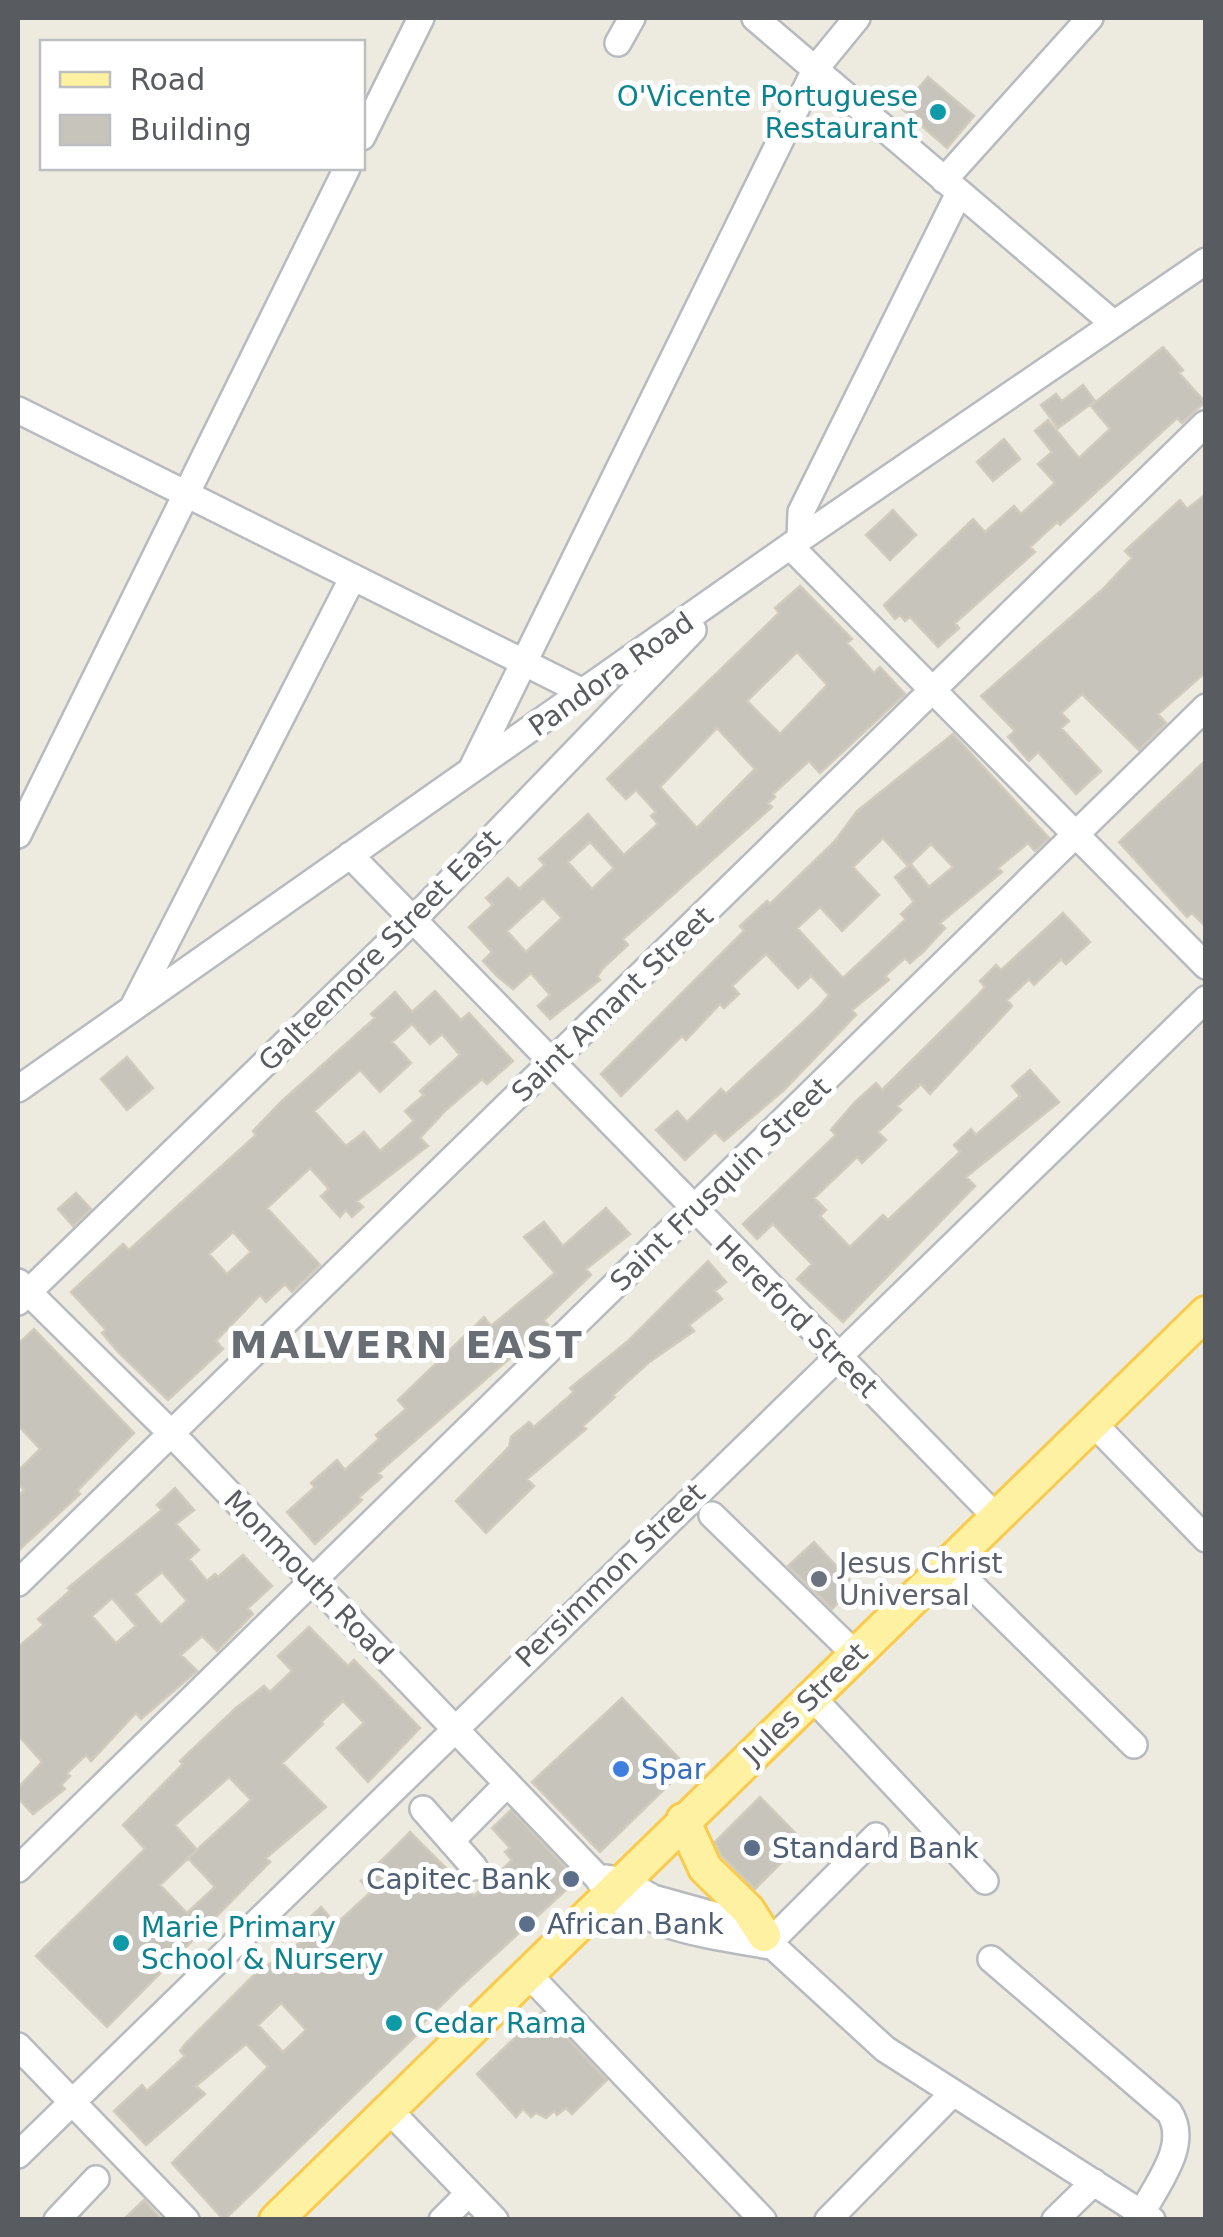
<svg xmlns="http://www.w3.org/2000/svg" width="1223" height="2237" font-family="'DejaVu Sans',sans-serif">
<style>
.building{fill:#c7c4bc;stroke:#d1cbbd;stroke-width:2.5;fill-rule:evenodd}
.lines{fill:none;stroke-linecap:round;stroke-linejoin:round}
.minor-casing{stroke:#b7babf;stroke-width:30}
.major-casing{stroke:#f9ca4b;stroke-width:38}
.minor{stroke:#fff;stroke-width:25}
.major{stroke:#fff1a2;stroke-width:32}
.culture-dot{fill:#0f9aa8;stroke:#fff;stroke-width:4}
.worship-dot{fill:#6b7280;stroke:#fff;stroke-width:4}
.shop-dot{fill:#3f7fe0;stroke:#fff;stroke-width:4}
.service-dot{fill:#5c6f8a;stroke:#fff;stroke-width:4}
.labels{text-anchor:middle;stroke-width:10;stroke-linejoin:round;paint-order:stroke}
.culture-label{font-size:28px;fill:#0d838f;stroke:#fff;text-anchor:start}
.street-label{font-size:28px;fill:#585c61;stroke:#fff}
.worship-label{font-size:28px;fill:#5b616d;stroke:#fff;text-anchor:start}
.shop-label{font-size:28px;fill:#366cbe;stroke:#fff;text-anchor:start}
.service-label{font-size:28px;fill:#4e5e75;stroke:#fff;text-anchor:start}
.district-label{font-size:38px;font-weight:bold;letter-spacing:2.5px;fill:#696e74;stroke:#fff}
</style>
<rect width="100%" height="100%" fill="#edeadf"/>
<path class="building" d="M928,77L974,116L947,148L901,108Z
M1163,347L1183,370L1179,373L1205,402L1182,423L1177,418L1060,525L1057,522L1030,547L1035,552L955,623L959,628L938,647L910,617L905,621L900,615L895,619L884,605L973,519L985,532L1014,506L1021,514L1055,483L1038,464L1052,452L1035,431L1048,420L1079,458L1110,429L1091,406Z
M1083,385L1095,401L1058,428L1041,405L1056,394L1062,401Z
M1004,439L1020,459L993,481L977,462Z
M1206,494V672L1158,714L1166,723L1139,750L1082,694L1061,713L1069,721L1061,728L1101,771L1076,794L1038,752L1029,761L1008,737L1015,731L981,696L1103,589L1132,558L1125,551L1180,500L1187,509Z
M893,510L916,535L890,560L866,535Z
M800,586L852,639L847,643L874,673L880,667L905,694L820,773L809,761L773,794L775,797L768,803L772,807L623,939L628,945L603,968L597,977L600,980L550,1019L538,1006L550,995L531,973L513,989L497,976L483,961L492,952L469,927L493,905L486,898L508,878L519,889L545,865L539,859L588,814L624,855L658,824L651,816L656,812L636,790L626,799L607,779L779,613L775,608ZM797,652L827,685L780,734L747,701ZM717,728L755,769L697,828L660,787ZM590,842L614,868L592,889L568,862ZM543,898L562,918L526,952L507,931Z
M953,734L1049,838L1035,851L1028,843L998,868L1002,872L940,923L945,928L924,951L910,963L905,958L885,976L889,980L852,1010L856,1015L784,1090L724,1141L715,1132L685,1160L656,1130L677,1111L687,1122L721,1089L726,1094L818,1008L829,995L811,976L798,988L766,954L732,986L739,994L724,1008L720,1004L686,1040L682,1036L621,1096L601,1074L744,931L740,926L767,901L770,904L835,841L857,811ZM883,838L908,866L931,844L953,867L929,887L911,864L895,877L914,902L901,914L906,919L843,978L797,928L820,907L842,931L879,895L853,867Z
M1206,760V927L1192,913L1187,917L1119,842Z
M1063,913L1090,942L1066,964L1061,959L1034,985L1029,979L1007,1000L1012,1006L930,1094L921,1084L897,1106L901,1110L878,1132L886,1140L862,1163L857,1157L814,1198L826,1210L820,1216L850,1247L883,1215L888,1220L960,1152L954,1145L971,1129L976,1135L1020,1096L1012,1086L1030,1070L1059,1102L966,1177L975,1186L843,1322L797,1279L812,1264L789,1241L773,1224L757,1239L743,1224L836,1135L831,1130L854,1103L876,1083L882,1090L978,995L985,987L980,981L996,965L1001,970Z
M435,991L461,1020L469,1013L513,1061L487,1084L482,1079L446,1110L420,1138L428,1146L357,1201L363,1207L352,1217L346,1210L340,1217L321,1196L329,1189L310,1168L267,1208L320,1265L292,1292L285,1284L266,1302L260,1295L216,1341L223,1349L168,1400L118,1352L102,1333L106,1330L71,1292L123,1244L129,1250L256,1135L253,1131L281,1102L375,1018L371,1014L395,992L412,1012ZM412,1024L430,1044L442,1034L460,1055L420,1091L424,1095L405,1111L414,1121L380,1151L364,1132L346,1146L314,1111L360,1070L380,1092L411,1063L392,1042ZM233,1232L251,1252L227,1274L209,1254Z
M127,1057L153,1088L127,1110L101,1079Z
M76,1193L91,1209L73,1226L58,1209Z
M606,1208L630,1234L586,1269L591,1275L544,1320L548,1325L378,1473L382,1477L359,1497L362,1500L315,1544L287,1512L315,1487L311,1483L337,1460L345,1470L379,1439L376,1435L406,1409L398,1400L484,1317L491,1326L555,1273L524,1237L544,1222L563,1246Z
M708,1261L726,1282L715,1291L722,1299L689,1325L694,1331L648,1363L613,1395L615,1397L583,1426L586,1429L527,1479L534,1486L486,1533L456,1501L509,1447L511,1437L529,1422L534,1427L574,1392L570,1388L628,1341Z
M34,1329L134,1433L77,1491L80,1494L18,1551V1497L24,1490L18,1483V1471L40,1449L18,1425V1344Z
M175,1488L194,1510L176,1524L199,1550L189,1559L207,1581L215,1574L218,1577L243,1555L272,1586L248,1608L253,1614L217,1651L202,1636L181,1655L197,1671L141,1719L136,1713L91,1761L86,1755L67,1773L70,1776L61,1785L65,1789L33,1814L18,1798V1788L42,1762L18,1735V1647L44,1625L38,1619L70,1591L68,1588L162,1510L157,1505ZM162,1572L187,1601L161,1625L135,1594ZM112,1598L136,1626L116,1643L92,1616Z
M814,1542L855,1586L832,1609L788,1566Z
M309,1627L348,1666L354,1660L420,1728L368,1782L337,1748L364,1723L343,1701L321,1722L323,1724L282,1763L326,1807L266,1858L270,1862L107,2027L36,1956L145,1849L123,1825L183,1764L180,1761L236,1708L264,1686L270,1692L292,1671L278,1656ZM229,1777L251,1800L188,1858L215,1887L187,1913L160,1885L197,1850L175,1825Z
M622,1698L687,1767L600,1852L532,1782Z
M760,1797L803,1841L755,1889L722,1856L715,1842Z
M511,1810L577,1880L461,1986L422,2024L425,2027L224,2220L172,2163L268,2067L246,2044L196,2086L205,2094L146,2145L114,2111L142,2085L147,2091L185,2056L180,2051L186,2043L254,1975L302,1941L294,1932L321,1907L336,1924L371,1892L361,1881L410,1832L474,1896L512,1860L505,1852L510,1848L492,1828ZM281,2003L306,2030L283,2052L258,2025Z
M542,2012L607,2080L572,2114L566,2108L557,2115L554,2111L546,2118L536,2113L531,2117L523,2109L516,2117L477,2074Z
M144,2200L162,2220H123Z"/>
<g class="lines">
<g class="minor-casing">
<path id="minor" d="M755,18L1114,324
M618,43L632,18
M362,137L421,18
M944,180L1090,18
M18,410L583,692
M800,539L801,512L959,193
M790,546L1206,966
M472,768L816,68L857,18
M18,835L347,168
M350,855L996,1517
M134,1005L353,577
M18,1089L800,539L1206,261
M18,1282L170,1432L596,1876C630,1929 717,1936 775,1947
M18,1302L412,921L693,630
M1093,1423L1206,1539
M712,1515L855,1654
M949,1563L1134,1745
M18,1583L1205,424
M812,1697L985,1881
M423,1809L474,1867
M451,1841L507,1784
M18,1869L1206,707
M606,1878L623,1881L653,1898L750,1925L885,2049L1152,2220
M770,1942L876,1836
M991,1959L1169,2112C1190,2144 1158,2182 1142,2213
M528,1974L763,2220
M18,2046L186,2220
M389,2110L495,2220
M18,2155L1206,999
M57,2220L96,2179
M442,2220L469,2193
M828,2220L953,2093
M1055,2220L1094,2182"/>
</g>
<g class="major-casing">
<path id="major" d="M683,1820L705,1868L748,1910L764,1935
M276,2220L1206,1313"/>
</g>
<use href="#minor" class="minor"/>
<use href="#major" class="major"/>
</g>
<g class="culture-dot">
<circle cx="938" cy="112" r="10"/>
<circle cx="121" cy="1943" r="10"/>
<circle cx="394" cy="2023" r="10"/>
</g>
<circle class="worship-dot" cx="819" cy="1579" r="10"/>
<circle class="shop-dot" cx="621" cy="1769" r="10"/>
<g class="service-dot">
<circle cx="752" cy="1848" r="10"/>
<circle cx="571" cy="1879" r="10"/>
<circle cx="527" cy="1924" r="10"/>
</g>
<g class="labels">
<g class="culture-label">
<text x="918" y="106" text-anchor="end">O'Vicente Portuguese<tspan x="918" dy="32">Restaurant</tspan></text>
<text x="141" y="1937">Marie Primary<tspan x="141" dy="32">School &amp; Nursery</tspan></text>
<text x="414" y="2033">Cedar Rama</text>
</g>
<g class="street-label">
<text transform="translate(611 674) rotate(-35)" y="10">Pandora Road</text>
<text transform="translate(379 950) rotate(-45)" y="10">Galteemore Street East</text>
<text transform="translate(612 1004) rotate(-44)" y="10">Saint Amant Street</text>
<text transform="translate(720 1184) rotate(-44)" y="10">Saint Frusquin Street</text>
<text transform="translate(797 1316) rotate(45)" y="10">Hereford Street</text>
<text transform="translate(610 1575) rotate(-44)" y="10">Persimmon Street</text>
<text transform="translate(309 1577) rotate(46)" y="10">Monmouth Road</text>
<text transform="translate(805 1703) rotate(-44)" y="10">Jules Street</text>
</g>
<g class="worship-label">
<text x="839" y="1573">Jesus Christ<tspan x="839" dy="32">Universal</tspan></text>
</g>
<g class="shop-label">
<text x="641" y="1779">Spar</text>
</g>
<g class="service-label">
<text x="772" y="1858">Standard Bank</text>
<text x="551" y="1889" text-anchor="end">Capitec Bank</text>
<text x="547" y="1934">African Bank</text>
</g>
<g class="district-label">
<text x="407" y="1358">MALVERN EAST</text>
</g>
</g>
<rect width="1223" height="2237" fill="none" stroke="#585c61" stroke-width="40"/>
<rect x="40" y="40" width="325" height="130" fill="#ffffff" stroke="#bcbec0" stroke-width="2.5"/>
<rect x="60" y="72" width="50" height="15" fill="#fff1a2" stroke="#bcbec0" stroke-width="2.5"/>
<text x="130" y="90" font-size="30" fill="#585c61">Road</text>
<rect x="60" y="115" width="50" height="30" fill="#c7c4bc" stroke="#bcbec0" stroke-width="2.5"/>
<text x="130" y="140" font-size="30" fill="#585c61">Building</text>
</svg>
